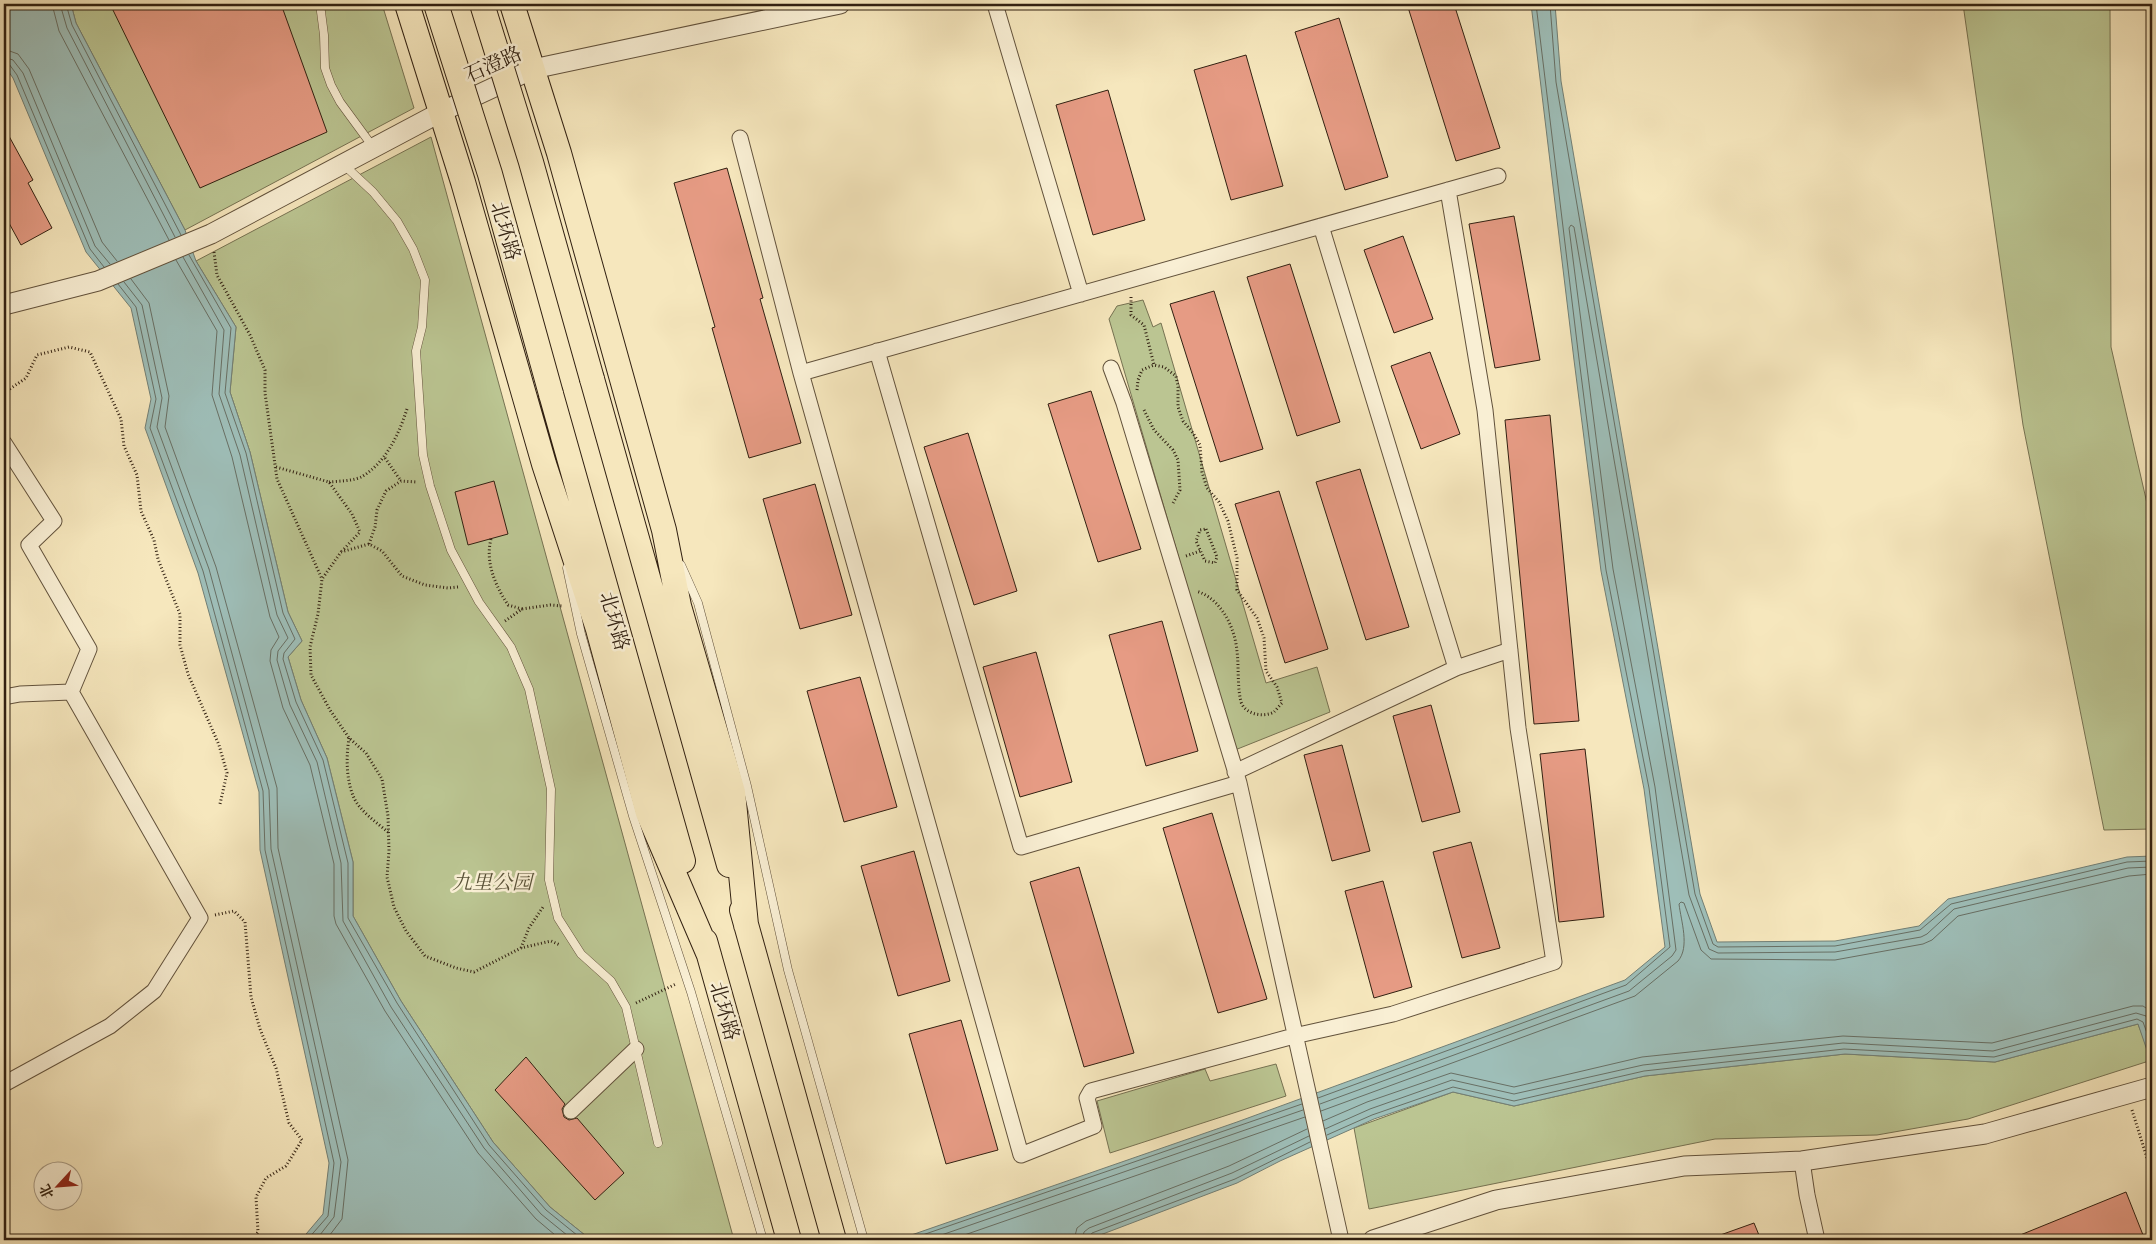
<svg xmlns="http://www.w3.org/2000/svg" width="2156" height="1244" font-family="'IM FELL DW Pica','Noto Serif SC',serif">
<style>
.green{fill:#bbc592;stroke:#767252}
.water{fill:#9ebeb8;stroke:#727f75}
.lines{fill:none;stroke-linecap:round;stroke-linejoin:round}
.shore{stroke:#686f64;stroke-width:1}
.building{fill:#e69b84;stroke:#312011}
.service-casing{stroke:#62523c;stroke-width:9}
.minor-casing{stroke:#62523c;stroke-width:17}
.tertiary-casing{stroke:#62523c;stroke-width:21}
.trunk-casing{stroke:#312011;stroke-width:26}
.path{stroke:#312011;stroke-width:3;stroke-dasharray:1 2.5;stroke-linecap:butt}
.service{stroke:#f9efd4;stroke-width:8}
.minor{stroke:#f9efd4;stroke-width:15}
.tertiary{stroke:#f9efd4;stroke-width:19}
.trunk{stroke:#f6e7bd;stroke-width:24}
.trunk-bridge-casing{stroke:#312011;stroke-width:26;stroke-linecap:butt}
.trunk-bridge{stroke:#f6e7bd;stroke-width:24}
.labels{text-anchor:middle;stroke-width:5;stroke-linejoin:round;paint-order:stroke}
.street-label{font-size:20px;fill:#312011;stroke:#f9efd4}
.park-label{font-size:20px;font-style:italic;fill:#5a5238;stroke:#f9efd4}
</style>
<rect width="100%" height="100%" fill="#f6e7bd"/>
<filter id="stains"><feTurbulence type="fractalNoise" baseFrequency=".004" numOctaves="4"/><feColorMatrix values="0 0 0 0 .2 0 0 0 0 .09 0 0 0 0 .02 0 0 0 .5 -.17"/></filter>
<radialGradient id="worn" r=".72"><stop offset=".6" stop-color="#630" stop-opacity="0"/><stop offset="1" stop-color="#630" stop-opacity=".3"/></radialGradient>
<path class="green" d="M71,4H382L414,108L185,230L76,23Z
M1963,4H2110L2111,347L2152,525V829L2104,830L2023,425Z
M431,137L734,1240H591L550,1207L493,1142L401,1001L353,916V862L327,758L301,700L288,657L302,641L288,612L250,452L230,392L236,327L196,261Z
M1143,300L1153,327L1161,323L1266,683L1317,667L1330,712L1235,750L1109,319L1117,306Z
M2138,1024L2152,1060L1968,1119L1877,1135L1715,1139L1369,1209L1354,1128L1453,1092L1514,1106L1645,1076L1845,1054L1995,1062Z
M1276,1064L1286,1096L1110,1153L1097,1101L1205,1069L1210,1081Z"/>
<path class="water" d="M4,4H71L76,23L185,230L196,261L236,327L230,392L250,452L288,612L302,641L288,657L301,700L327,758L353,862V916L401,1001L493,1142L550,1207L591,1240H301L323,1214L329,1163L260,850L259,792L198,573L145,428L151,399L131,308L86,252L13,78L4,65Z
M1531,4H1555L1561,81L1700,894L1717,942L1835,941L1919,926L1948,899L2127,857L2152,856V1065L2138,1024L1995,1062L1845,1054L1645,1076L1514,1106L1453,1092L1374,1119L1280,1161L1237,1183L1087,1240H897L1237,1122L1625,980L1665,947L1644,789L1601,571L1574,360Z"/>
<g class="lines">
<path class="shore" d="M52,4L59,31L169,240
M60,4L67,28L175,237
M66,4L72,25L181,235
M1550,4L1556,82L1695,894L1713,944L1718,947L1835,946L1920,930L1951,904L2127,862L2152,861
M4,49L18,54L29,69L102,242L117,261
M4,57L13,60L23,73L95,246L110,264
M4,63L9,64L17,75L90,249L104,267
M189,255L231,328L225,393L246,453L283,613L295,639L284,653L283,659L296,702L323,760L348,863V918L397,1003L489,1145L546,1210L583,1240
M183,257L224,330L219,394L240,455L277,615L288,638L278,651L277,660L290,705L317,762L341,863L343,921L391,1007L484,1148L541,1214L573,1240
M176,260L217,331L212,395L232,457L270,617L279,637L271,650L270,661L283,708L310,765L334,864V916L336,924L385,1011L478,1153L536,1219L561,1240
M131,279L149,303L169,396L165,427L216,567L277,788L278,848L348,1160L342,1219L326,1240
M124,282L142,305L162,398L157,427L209,569L269,790L271,849L341,1162L334,1217L316,1240
M118,284L136,307L156,399L150,428L203,571L263,791L265,850L334,1163L328,1216L307,1240
M1318,1098L1626,985L1670,947L1649,788L1606,570L1579,359L1536,4
M1320,1104L1629,991L1672,956L1676,950L1655,787L1613,569L1569,228L1571,225L1574,227L1689,895L1709,949L1718,953L1835,952L1921,937L1927,934L1954,909L2128,868L2152,867
M1321,1111L1635,996L1678,961C1690,947 1681,921 1679,904L1681,902L1684,903L1701,950L1711,959L1835,960L1923,944L1932,940L1958,916L2129,876L2152,874
M1323,1121L1367,1102L1451,1073L1514,1087L1642,1057L1843,1036L1992,1043L2133,1006H2143L2152,1012
M1325,1129L1370,1109L1452,1080L1514,1094L1643,1065L1843,1043L1993,1051L2136,1013L2146,1016L2152,1029
M1327,1135L1372,1115L1453,1087L1514,1101L1644,1071L1844,1049L1994,1057L2137,1019L2143,1022L2152,1047
M908,1240L1302,1104
M927,1240L1303,1110
M950,1240L1305,1117
M1074,1240L1077,1228L1086,1221L1229,1166L1307,1129
M1082,1240L1084,1232L1089,1228L1232,1173L1309,1136
M1088,1240L1092,1233L1235,1179L1310,1142"/>
</g>
<path class="building" d="M110,4H281L327,132L200,188Z
M1407,4H1454L1500,148L1456,161Z
M1339,18L1388,177L1345,190L1295,32Z
M1246,55L1283,186L1231,200L1194,70Z
M1108,90L1145,220L1093,235L1056,105Z
M4,127L33,180L28,183L52,228L21,245L4,214Z
M727,168L763,298L760,299L801,443L749,458L712,328L715,327L674,183Z
M1514,216L1540,360L1495,368L1469,224Z
M1403,236L1433,319L1394,333L1364,250Z
M1290,264L1340,422L1297,436L1247,277Z
M1214,291L1263,449L1220,462L1170,304Z
M1430,352L1460,434L1421,449L1391,366Z
M1091,391L1141,549L1098,562L1048,404Z
M1550,415L1579,721L1534,724L1505,420Z
M968,433L1017,591L974,605L924,447Z
M1360,469L1409,627L1366,640L1316,482Z
M494,481L508,534L468,545L455,492Z
M815,484L852,615L800,629L763,499Z
M1279,491L1328,649L1285,663L1235,504Z
M1162,621L1198,751L1146,766L1109,635Z
M1036,652L1072,782L1020,797L983,667Z
M860,677L897,807L844,822L807,691Z
M1431,705L1460,812L1422,822L1393,716Z
M1342,745L1370,851L1332,861L1304,755Z
M1585,749L1604,917L1559,922L1540,754Z
M1212,813L1267,999L1218,1013L1163,828Z
M1471,842L1500,948L1462,958L1433,852Z
M914,851L950,981L898,996L861,866Z
M1079,867L1134,1053L1084,1067L1030,882Z
M1383,881L1412,987L1374,998L1345,891Z
M961,1020L998,1150L946,1164L909,1034Z
M526,1057L565,1104L562,1109L564,1117L569,1120L577,1118L624,1173L595,1200L495,1090Z
M2126,1192L2145,1240H2008Z
M1754,1223L1761,1240H1712V1238Z"/>
<g class="lines">
<g class="service-casing">
<path id="service" d="M320,4L324,35L325,68L331,85L340,102L373,147
M2152,4V25
M344,165L373,192L397,221L413,249L425,280L422,327L416,351L423,455L430,486L451,550L479,602L511,647L529,689L551,789L549,880L558,918L581,954L611,981L626,1007L658,1143
M681,565L698,603L747,786L788,970L864,1240
M567,568L581,634L633,816L691,992L763,1240"/>
</g>
<g class="minor-casing">
<path id="minor" d="M995,4L1081,294
M740,138L801,373L1021,1155L1094,1126L1087,1098L1091,1091L1294,1036L1393,1014L1554,962L1518,728L1485,410L1448,190
M1321,226L1456,668
M877,351L1021,847L1239,783
M1111,368L1124,403L1239,783L1341,1240
M801,373L1498,176
M4,443L54,521L29,545L89,649L71,692
M4,697L20,694L71,692L200,918L154,991L110,1026L4,1084
M1235,772L1456,668L1510,650
M571,1111L636,1049
M1802,1161L1807,1195L1817,1240"/>
</g>
<g class="tertiary-casing">
<path id="tertiary" d="M4,305L98,281L211,234L441,112L533,69L840,4
M1373,1240L1496,1200L1684,1166L1802,1161L1985,1134L2152,1087"/>
</g>
<g class="trunk-casing">
<path id="trunk" d="M407,4L463,182L544,464L598,629L648,813L709,955
M512,4L559,153L664,530L679,606L733,792L746,925
M592,379L729,865
M551,394L683,861
M742,910L834,1240
M705,941L789,1240"/>
</g>
<path class="path" d="M214,252L217,275L250,335L265,370V393L277,479L322,579
M1131,297V315L1144,325L1154,365
M1137,390L1138,380L1142,370L1154,365L1164,367L1176,376L1178,387V407L1183,421L1193,433L1200,445L1202,472L1207,488L1219,502L1228,521L1237,558V590L1257,618L1264,638L1266,671L1277,687L1282,703C1279,706 1276,710 1274,712C1263,718 1245,714 1241,702C1237,685 1239,668 1237,651C1235,628 1221,598 1196,591
M4,393L26,378L37,355L69,347L90,352L121,419L124,446L137,475L141,511L154,540L158,559L180,614V645L188,674L219,745L227,773L220,804
M1144,410L1154,430L1173,450L1178,460L1180,490L1172,505
M385,458L401,481
M276,467L329,482L352,514L360,532L342,551
M329,482C339,481 355,481 363,476C386,462 399,434 407,409
M1206,529L1217,557L1215,563L1205,561L1196,541L1200,530Z
M491,539C485,562 495,585 508,605L522,609
M369,544L375,527L377,510L386,491L401,481L417,482
M1186,556L1200,551
M458,587L448,588L425,585L402,576L382,551L369,544L341,552L322,579L318,614L310,647L311,675L330,710L349,738L366,753L382,779L388,816L389,851L387,877L394,907L406,931L425,956L456,968L474,972L521,948L551,941L560,945
M505,621L522,609L550,605L562,606
M349,738C346,757 346,780 354,798C360,811 377,823 388,832
M215,915L234,911L245,922L251,997L260,1029L276,1068L289,1123L302,1140L286,1166L266,1178L256,1197L258,1232L252,1240
M521,948L529,928L543,907
M636,1003L676,984
M2132,1110L2152,1174"/>
<use href="#service" class="service"/>
<use href="#minor" class="minor"/>
<use href="#tertiary" class="tertiary"/>
<use href="#trunk" class="trunk"/>
<g class="trunk-bridge-casing">
<path id="trunk-bridge" d="M436,4L490,174L551,394
M482,4L531,162L592,379"/>
</g>
<use href="#trunk-bridge" class="trunk-bridge"/>
</g>
<g class="labels">
<g class="street-label">
<text transform="translate(493 64) rotate(-24)" y="7">石澄路</text>
<text transform="translate(506 231) rotate(74)" y="7">北环路</text>
<text transform="translate(615 621) rotate(74)" y="7">北环路</text>
<text transform="translate(725 1011) rotate(74)" y="7">北环路</text>
</g>
<g class="park-label">
<text x="492" y="889">九里公园</text>
</g>
</g>
<rect width="2156" height="1244" fill="none" stroke="#f6e7bd" stroke-width="20"/>
<rect x="5" y="5" width="2146" height="1234" fill="none" stroke="#312011" stroke-width="2.5"/>
<rect x="10" y="10" width="2136" height="1224" fill="none" stroke="#312011"/>
<g transform="translate(58 1186) rotate(244)"><circle r="24" fill="#f9efd4" stroke="#a99c86"/>
<path d="M0-4L9 19L0 12L-9 19Z" fill="#8f2418"/>
<text y="-8" font-size="14" font-weight="bold" text-anchor="middle" fill="#312011">北</text>
</g>
<rect width="100%" height="100%" filter="url(#stains)"/>
<rect width="100%" height="100%" fill="url(#worn)"/>
</svg>
